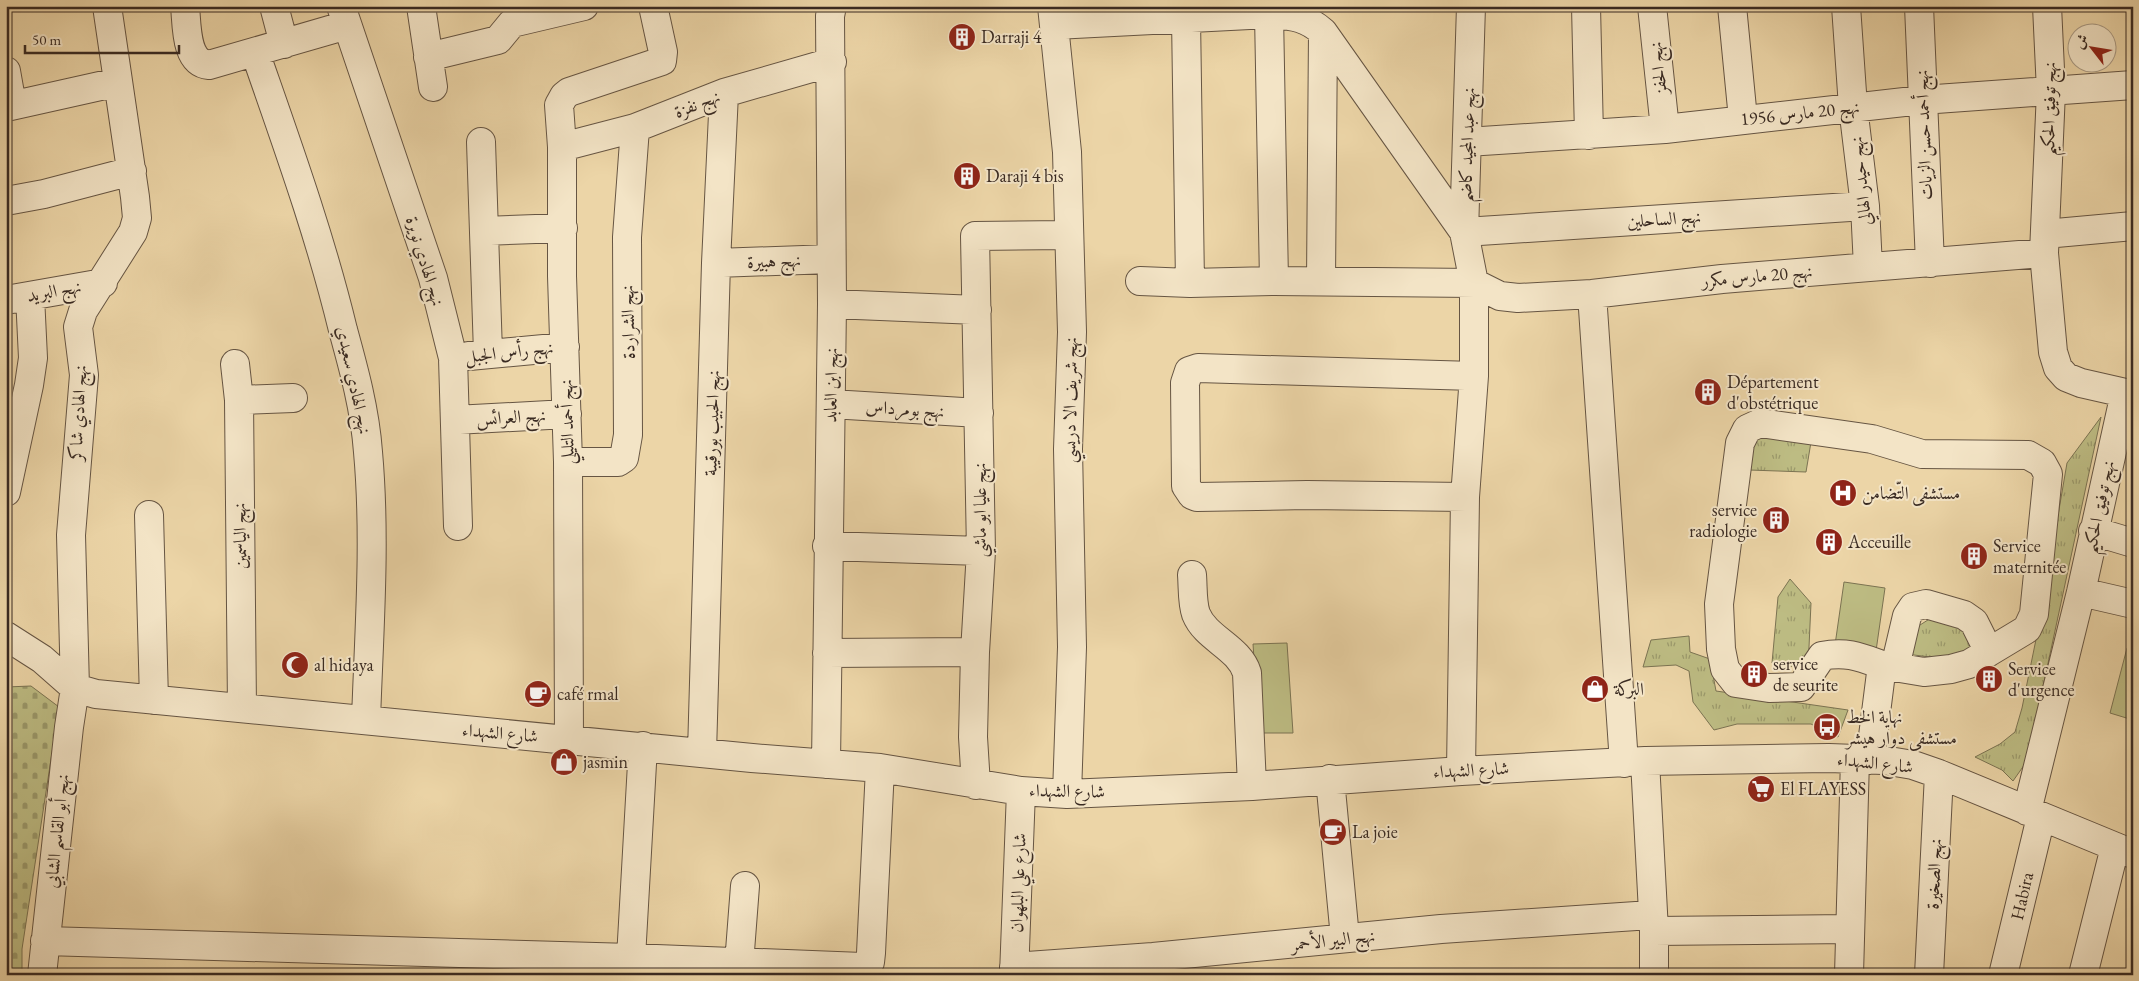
<svg xmlns="http://www.w3.org/2000/svg" width="2139" height="981" font-family="'EB Garamond',Amiri,serif">
<style>
.grass{fill:url(#grass-tufts);stroke:#7b7352}
.cemetery{fill:url(#cemetery-stones);stroke:#7b7352}
.garden{fill:#bdbc83;stroke:#7b7352}
.lines{fill:none;stroke-linecap:round;stroke-linejoin:round}
.minor-casing{stroke:#665543;stroke-width:30}
.minor{stroke:#f3e4c6;stroke-width:28}
.labels{text-anchor:middle;stroke-width:4;stroke-linejoin:round;paint-order:stroke}
.poi-label{font-size:18px;fill:#392a22;stroke:#f3e4c6;text-anchor:start}
.street-label{font-size:18px;fill:#392a22;stroke:#f3e4c6}
</style>
<defs>
<pattern id="grass-tufts" width="24" height="20" patternUnits="userSpaceOnUse" patternTransform="scale(1.25)"><rect width="24" height="20" fill="#bdbc83"/><path d="M3 7l-1-3M5 7V3M7 7l1-3M15 17l-1-3M17 17v-4M19 17l1-3" fill="none" stroke="#9b996b"/></pattern>
<pattern id="cemetery-stones" width="16" height="16" patternUnits="userSpaceOnUse" patternTransform="scale(1.25)"><rect width="16" height="16" fill="#bdbc83"/><path d="M2 7V4a2 2 0 0 1 4 0v3zM10 15v-3a2 2 0 0 1 4 0v3z" fill="#9b996b"/></pattern>
</defs>
<rect width="100%" height="100%" fill="#ecd5a7"/>
<filter id="stains"><feTurbulence type="fractalNoise" baseFrequency=".004" numOctaves="4"/><feColorMatrix values="0 0 0 0 .2 0 0 0 0 .09 0 0 0 0 .02 0 0 0 .5 -.17"/></filter>
<radialGradient id="worn" r=".72"><stop offset=".6" stop-color="#630" stop-opacity="0"/><stop offset="1" stop-color="#630" stop-opacity=".3"/></radialGradient>
<path class="grass" d="M2101,417L2027,761L2013,781L2002,770L1975,757L2000,744L2015,732L2022,708L2041,615L2067,463Z
M1751,435L1811,442L1806,472L1749,470Z
M1790,579L1811,603L1808,669L1772,663L1778,597Z
M1931,618L1963,622L1973,643L1959,663L1930,657L1906,654L1909,632Z
M1689,636L1690,652L1710,659L1716,691L1848,710L1838,737L1811,724H1737L1714,730L1693,702L1689,671L1676,665L1643,667L1651,640Z"/>
<path class="cemetery" d="M31,686L59,707L22,949V975H6V687Z"/>
<path class="garden" d="M1844,582L1885,588L1876,651L1835,645Z
M1287,643L1293,733H1259L1253,644Z
M2127,648L2133,650V720L2110,713Z"/>
<g class="lines">
<g class="minor-casing">
<path id="minor" d="M185,6C187,25 185,63 209,65L347,25
M274,6L284,44
M341,6L433,278L453,358L458,526
M421,6L433,87
M1052,6L1067,152L1072,332L1068,449L1072,647L1067,794
M1586,6L1589,135
M1652,6L1665,129
M1732,6L1743,119
M1846,6L1853,107L1865,206L1868,267
M1919,6L1930,263
M1269,14L1274,281
M1186,18L1190,283
M1055,25L1269,14C1292,16 1305,16 1323,32L1464,232L1865,206
M255,52C287,144 320,235 343,330C354,370 365,410 368,452C376,541 369,631 366,720
M428,57L498,40L512,23L584,6
M6,71L12,105
M6,107L118,82
M481,142L488,353
M1467,142L1665,129L1922,100L2133,85
M562,147L635,128L724,93L832,62
M6,201L44,194L132,171
M484,231L563,228
M2045,234L2133,226
M716,263L831,259
M1140,281L1190,283L1274,281L1474,283L1500,296L1518,298L1592,294L1722,279L2044,253
M1321,281L1323,32
M1592,294L1624,763
M6,300L103,283
M832,304L977,310
M469,356L565,347
M235,364L239,400L242,708
M239,400L293,398
M831,404L979,413
M455,420L567,414
M568,462H618L624,458L628,435L627,237L635,128
M6,492L29,385L33,358L30,296
M1465,497L1307,495L1197,497L1192,495L1186,486L1185,383L1189,371L1198,368L1474,376
M149,515L154,700
M2093,531L2133,543
M827,546L981,551
M1192,575C1193,587 1192,603 1196,614C1206,639 1239,647 1247,673L1252,786
M2081,592L2133,604
M6,636L42,659L75,688L96,694L752,758L880,768L1021,791L1067,794L1252,786L1461,771L1645,761L1829,758L1883,760L1913,765L1939,774L2133,854
M827,653L975,652
M1895,667L1907,616L1913,607L1926,604L1964,615L1974,622L1989,652
M569,739L568,462L562,276V147L559,105L564,96L569,92L662,61L663,52L653,6
M702,753L716,263L724,93
M1870,760L1882,665L1924,672L1951,669L1969,664L2027,629L2034,614L2048,474L2042,463L2028,455L1922,454L1872,439L1760,423L1747,429L1740,443L1719,604L1721,649L1725,669L1736,683L1769,688L1801,687L1822,656C1846,651 1860,657 1882,665
M1645,761L1654,931V975
M826,764L832,304L830,16L832,6
M1461,771L1465,497L1474,376V283L1464,232L1471,6
M1330,779L1345,938
M976,785L973,737L975,652L981,551L975,236L1068,235
M2027,811L2081,592L2125,393L2081,383L2066,377L2058,368L2053,352L2044,253L2051,91L2047,6
M1654,931L1850,929
M45,941L631,958L862,967L870,962L871,953L880,768
M631,958L643,746
M739,964L745,886
M1014,967L1153,957L1441,929L1651,915
M42,975L69,727L75,688L71,535L84,375L78,327L83,311L133,232L137,218L135,197L107,6
M1014,975L1021,791
M1849,975L1855,759
M1929,975L1939,774
M2003,975L2041,817
M2083,975L2115,847"/>
</g>
<use href="#minor" class="minor"/>
</g>
<defs>
<g id="building-disc" transform="scale(1.4375)"><circle r="9.5" fill="#8f2418" stroke="#f3e4c6"/><path d="M-4-6H4V6H1V3H-1V6H-4ZM-2.5-4.3h1.7v1.8h-1.7ZM.8-4.3h1.7v1.8H.8ZM-2.5-1h1.7V.8h-1.7ZM.8-1h1.7V.8H.8Z" fill="#fff"/></g>
<g id="hospital-disc" transform="scale(1.4375)"><circle r="9.5" fill="#8f2418" stroke="#f3e4c6"/><path d="M-5-5h3v3.5h4V-5h3V5h-3V1.5h-4V5h-3Z" fill="#fff"/></g>
<g id="mosque-disc" transform="scale(1.4375)"><circle r="9.5" fill="#8f2418" stroke="#f3e4c6"/><path d="M3.5-4.9A6 6 0 1 0 3.5 4.9A5 5 0 1 1 3.5-4.9Z" fill="#fff"/></g>
<g id="shop-disc" transform="scale(1.4375)"><circle r="9.5" fill="#8f2418" stroke="#f3e4c6"/><path d="M-5-2.5h2.3a2.7 3.5 0 0 1 5.4 0H5L5.5 6h-11ZM-1.5-2.5h3a1.5 2.3 0 0 0-3 0Z" fill="#fff"/></g>
<g id="cafe-disc" transform="scale(1.4375)"><circle r="9.5" fill="#8f2418" stroke="#f3e4c6"/><path d="M-5.5-4.5H6V0H3Q3 3.5 0 3.5H-2.5Q-5.5 3.5-5.5 0ZM3-3.2v2h1.7v-2ZM-6 4.5H4V6H-6Z" fill="#fff"/></g>
<g id="bus-disc" transform="scale(1.4375)"><circle r="9.5" fill="#8f2418" stroke="#f3e4c6"/><path d="M-5-6H5V4H4V6H2V4H-2V6H-4V4H-5ZM-3.5-4V0h7V-4ZM-3.5 1.2v1.5H-2V1.2ZM2 1.2v1.5H3.5V1.2Z" fill="#fff"/></g>
<g id="supermarket-disc" transform="scale(1.4375)"><circle r="9.5" fill="#8f2418" stroke="#f3e4c6"/><path d="M-6-5.5h2.5l.6 2H6L4.5 2H-2.5L-4.4-4H-6ZM-1.5 3.2a1.3 1.3 0 1 0 .1 0ZM3 3.2a1.3 1.3 0 1 0 .1 0Z" fill="#fff"/></g>
</defs>
<g fill-rule="evenodd">
<use href="#building-disc" x="962" y="37"/>
<use href="#building-disc" x="967" y="176"/>
<use href="#building-disc" x="1708" y="392"/>
<use href="#hospital-disc" x="1843" y="493"/>
<use href="#building-disc" x="1776" y="520"/>
<use href="#building-disc" x="1829" y="542"/>
<use href="#building-disc" x="1974" y="556"/>
<use href="#mosque-disc" x="295" y="665"/>
<use href="#building-disc" x="1754" y="674"/>
<use href="#building-disc" x="1989" y="679"/>
<use href="#shop-disc" x="1595" y="689"/>
<use href="#cafe-disc" x="538" y="694"/>
<use href="#bus-disc" x="1827" y="727"/>
<use href="#shop-disc" x="564" y="762"/>
<use href="#supermarket-disc" x="1761" y="789"/>
<use href="#cafe-disc" x="1333" y="832"/>
</g>
<g class="labels">
<g class="poi-label">
<text x="981" y="43">Darraji 4</text>
<text x="986" y="182">Daraji 4 bis</text>
<text x="1727" y="388">Département<tspan x="1727" dy="21">d'obstétrique</tspan></text>
<text x="1862" y="499">مستشفى التّضامن</text>
<text x="1757" y="516" text-anchor="end">service<tspan x="1757" dy="21">radiologie</tspan></text>
<text x="1848" y="548">Acceuille</text>
<text x="1993" y="552">Service<tspan x="1993" dy="21">maternitée</tspan></text>
<text x="1773" y="670">service<tspan x="1773" dy="21">de seurite</tspan></text>
<text x="314" y="671">al hidaya</text>
<text x="2008" y="675">Service<tspan x="2008" dy="21">d'urgence</tspan></text>
<text x="1614" y="695">البركة</text>
<text x="557" y="700">café rmal</text>
<text x="1846" y="723">نهاية الخط<tspan x="1846" dy="21">مستشفى دوار هيشر</tspan></text>
<text x="583" y="768">jasmin</text>
<text x="1780" y="795">El FLAYESS</text>
<text x="1352" y="838">La joie</text>
</g>
<g class="street-label">
<text transform="translate(1658 68) rotate(-96)" y="6">نهج الحفز</text>
<text transform="translate(697 104) rotate(-21)" y="6">نهج نفزة</text>
<text transform="translate(2049 109) rotate(-89)" y="6">نهج توفيق الحكيم</text>
<text transform="translate(1800 113) rotate(-6)" y="6">نهج 20 مارس 1956</text>
<text transform="translate(1924 135) rotate(-92)" y="6">نهج أحمد حسن الزيات</text>
<text transform="translate(1467 145) rotate(-88)" y="6">نهج عبد المجيد كاضم</text>
<text transform="translate(1861 181) rotate(-96)" y="6">نهج حيدر الهالي</text>
<text transform="translate(1664 219) rotate(-4)" y="6">نهج الساحلين</text>
<text transform="translate(425 261) rotate(73)" y="6">نهج الهادي نويرة</text>
<text transform="translate(774 261) rotate(-2)" y="6">نهج هبيرة</text>
<text transform="translate(1757 276) rotate(-5)" y="6">نهج 20 مارس مكرر</text>
<text transform="translate(54 291) rotate(-10)" y="6">نهج البريد</text>
<text transform="translate(628 322) rotate(-91)" y="6">نهج الشراردة</text>
<text transform="translate(509 352) rotate(-6)" y="6">نهج رأس الجبل</text>
<text transform="translate(354 380) rotate(78)" y="6">نهج الهادي سعيدي</text>
<text transform="translate(831 385) rotate(-89)" y="6">نهج ابن العابد</text>
<text transform="translate(1070 400) rotate(-89)" y="6">نهج شريف الا دريسي</text>
<text transform="translate(905 409) rotate(4)" y="6">نهج بومرداس</text>
<text transform="translate(78 413) rotate(-87)" y="6">نهج الهادي شاكر</text>
<text transform="translate(511 417) rotate(-3)" y="6">نهج العرائس</text>
<text transform="translate(567 422) rotate(-91)" y="6">نهج أحمد التليلي</text>
<text transform="translate(712 423) rotate(-88)" y="6">نهج الحبيب بورقيبة</text>
<text transform="translate(2099 507) rotate(-78)" y="6">نهج توفيق الحكيم</text>
<text transform="translate(980 510) rotate(-90)" y="6">نهج عليا ابو ماشي</text>
<text transform="translate(240 536) rotate(-91)" y="6">نهج الياسمين</text>
<text transform="translate(500 733) rotate(5)" y="6">شارع الشهداء</text>
<text transform="translate(1875 763) rotate(6)" y="6">شارع الشهداء</text>
<text transform="translate(1471 770) rotate(-3)" y="6">شارع الشهداء</text>
<text transform="translate(1067 791) rotate(1)" y="6">شارع الشهداء</text>
<text transform="translate(57 831) rotate(-84)" y="6">نهج أبو القاسم الشابي</text>
<text transform="translate(1934 874) rotate(-87)" y="6">نهج الصخيرة</text>
<text transform="translate(1018 883) rotate(-88)" y="6">شارع علي البلهوان</text>
<text transform="translate(2022 896) rotate(-77)" y="6">Habira</text>
<text transform="translate(1333 940) rotate(-6)" y="6">نهج البير الأحمر</text>
</g>
</g>
<rect width="2139" height="981" fill="none" stroke="#ecd5a7" stroke-width="25"/>
<rect x="8" y="8" width="2124" height="966" fill="none" stroke="#392a22" stroke-width="2.5"/>
<rect x="12" y="12" width="2114" height="956" fill="none" stroke="#392a22"/>
<g transform="translate(2092 48) rotate(301)"><circle r="24" fill="#f3e4c6" stroke="#a99a84"/>
<path d="M0-4L9 19L0 12L-9 19Z" fill="#8f2418"/>
<text y="-8" font-size="14" font-weight="bold" text-anchor="middle" fill="#392a22">ش</text>
</g>
<path d="M25 45v8h154v-8" fill="none" stroke="#392a22" stroke-width="2.5"/>
<text x="32" y="45" font-size="15" fill="#392a22" stroke="#f3e4c6" stroke-width="4" paint-order="stroke">50 m</text>
<rect width="100%" height="100%" filter="url(#stains)"/>
<rect width="100%" height="100%" fill="url(#worn)"/>
</svg>
